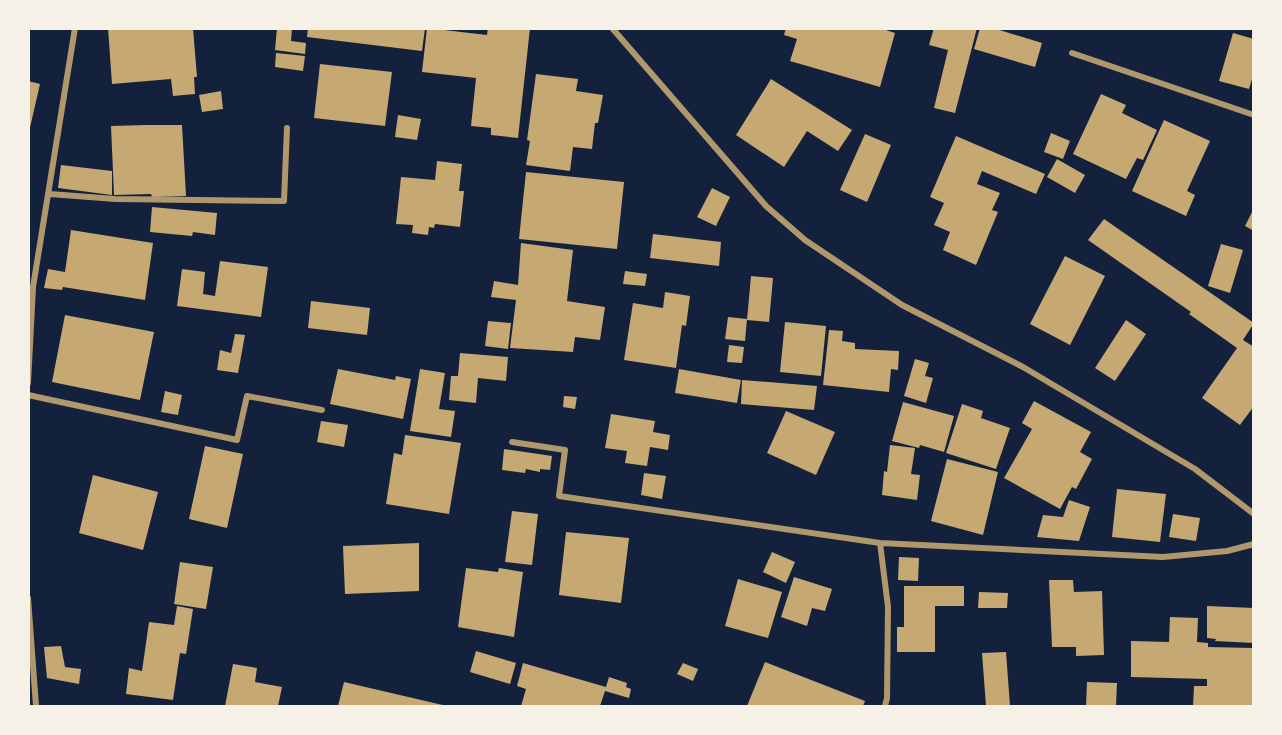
<svg xmlns="http://www.w3.org/2000/svg" width="1282" height="735" font-family="'PT Sans Narrow',sans-serif">
<style>
.building{fill:#c6a872}
.lines{fill:none;stroke-linecap:round;stroke-linejoin:round}
.minor{stroke:#b1986c;stroke-width:6}
</style>
<rect width="100%" height="100%" fill="#14213d"/>
<path class="building" d="M108,28H193L197,77H194L195,94L173,96L171,79L112,84Z
M277,28H292L291,41L306,43L305,54L275,50Z
M308,28H425L422,51L307,37Z
M427,28L487,35L488,28H530L518,138L491,135V128L471,126L476,78L422,72Z
M786,28H880L895,33L880,87L790,61L797,39L784,35Z
M934,28H977L955,113L934,108L948,50L929,45Z
M980,28H993L1042,43L1035,67L974,49Z
M1233,33L1254,39V72L1249,89L1219,81Z
M276,53L305,56L303,71L275,67Z
M320,64L392,72L385,126L314,118Z
M536,74L578,79L576,91L603,95L598,123H595L592,149L573,147L570,171L526,165L530,141L527,140Z
M771,79L852,130L838,151L807,131L784,167L736,135Z
M28,81L40,84L29,132H28Z
M221,91L223,109L202,112L199,95Z
M1101,94L1126,105L1122,113L1157,130L1143,160L1137,158L1126,179L1073,154Z
M398,115L421,119L417,140L395,137Z
M1164,120L1210,141L1187,191L1195,195L1186,216L1132,191Z
M146,125H182L186,196L152,197L151,194L114,195L111,126Z
M1051,133L1070,141L1063,159L1044,152Z
M865,134L891,145L867,202L840,190Z
M956,136L1045,174L1036,194L982,171L977,184L1000,193L992,210L998,212L976,265L943,250L950,232L934,225L944,203L930,197Z
M1057,159L1085,175L1075,193L1047,177Z
M437,161L462,164L459,191H464L460,227L435,224L434,228L429,227L428,235L412,233L413,225L396,224L401,177L435,180Z
M61,165L112,171V195L58,188Z
M526,172L624,182L617,249L519,239Z
M712,188L730,197L716,226L697,217Z
M152,207L217,213L215,235L193,232L192,236L150,232Z
M1254,208V231L1245,226Z
M1104,219L1254,323L1243,340L1254,347V406L1240,425L1202,398L1237,348L1189,314L1191,312L1088,240Z
M71,230L153,243L145,300L63,287L62,290L44,288L48,269L65,272Z
M653,234L721,242L719,266L650,258Z
M521,243L573,250L567,301L605,307L600,340L575,337L573,352L510,348L516,300L491,297L494,281L518,285Z
M1221,244L1243,250L1230,293L1208,286Z
M1065,256L1105,276L1070,345L1030,324Z
M220,261L268,267L261,317L177,306L182,269L205,272L203,294L215,296Z
M625,271L647,274L645,286L623,284Z
M751,276L773,278L769,322L747,320Z
M665,292L690,296L686,326L682,325L676,368L624,360L633,303L663,308Z
M311,301L370,308L367,335L308,328Z
M65,315L154,332L140,400L52,382Z
M728,317L747,319L745,341L725,339Z
M1126,320L1146,334L1115,381L1095,368Z
M488,321L511,323L508,349L485,346Z
M785,322L826,326L821,376L780,372Z
M829,330L843,331L842,341L855,343V349L899,351L898,370L891,369L889,392L823,385Z
M235,334L245,335L238,373L217,370L220,350L231,353Z
M729,345L744,347L742,363L727,362Z
M460,353L508,357L506,381L478,378L476,403L449,400L451,376H458Z
M915,359L929,363L925,376L933,378L926,403L904,396Z
M338,369L395,380L396,376L411,379L403,419L330,404Z
M420,369L445,373L439,409L455,411L451,437L410,431Z
M679,369L741,380L737,403L675,393Z
M742,380L817,386L814,410L741,404Z
M165,391L182,395L178,415L161,412Z
M564,396L577,397L575,409L563,407Z
M1034,401L1091,432L1080,452L1092,459L1076,489L1072,487L1060,509L1004,478L1032,429L1022,423Z
M903,402L954,416L944,452L920,445L919,448L892,441Z
M962,404L983,411L981,418L1010,428L996,469L946,453Z
M786,411L835,432L816,475L767,453Z
M611,414L655,421L653,432L670,435L668,450L650,447L647,466L625,463L627,451L605,448Z
M321,421L348,425L344,447L317,442Z
M405,435L461,443L449,514L386,504L394,453L402,455Z
M890,445L915,448L911,474L920,475L917,500L882,495L884,471L887,472Z
M205,446L243,454L227,528L189,519Z
M504,449L552,456L550,470L540,469V472L526,469L525,473L502,470Z
M947,459L998,472L983,535L931,521Z
M644,473L666,476L662,499L641,495Z
M93,475L158,492L143,550L79,533Z
M1117,489L1166,494L1160,542L1112,537Z
M1069,500L1090,507L1079,541L1037,537L1043,515L1063,517Z
M512,511L538,514L532,565L505,562Z
M1173,514L1200,518L1196,541L1169,537Z
M566,532L629,538L621,603L559,595Z
M419,543V591L345,594L343,546Z
M772,552L795,562L786,583L763,572Z
M899,557L919,558L918,581L898,580Z
M180,562L213,567L206,609L174,604Z
M466,568L498,572L499,568L523,572L514,637L458,627Z
M794,577L832,589L825,611L812,608L807,626L781,617Z
M738,579L782,592L768,638L725,626Z
M1049,580H1073L1074,592L1102,591L1104,655L1076,656V647H1052Z
M904,586H964V606H935V652H897V627H904Z
M979,592L1008,593L1007,608H978Z
M177,606L193,609L186,654L180,653L173,700L126,694L129,668L142,671L149,622L174,625Z
M1207,606L1254,608V643L1215,641L1216,639L1207,638Z
M1170,617L1198,618L1197,642L1208,643V647L1254,648V706H1193L1194,686H1207V679L1131,677V641L1169,642Z
M61,646L65,667L81,669L79,684L47,678L44,647Z
M476,651L516,663L510,684L470,672Z
M1006,652L1010,706H986L982,653Z
M765,662L865,701L863,706H747Z
M523,663L606,687L609,677L627,683L626,687L631,689L629,698L605,691L600,706H521L526,689L517,686Z
M683,663L698,669L693,681L677,674Z
M233,664L257,668L255,682L282,687L278,706H225Z
M344,682L447,706H338Z
M1087,682L1117,683L1116,706H1086Z"/>
<g class="lines">
<path class="minor" d="M612,28L766,206L805,240L902,305L1023,367L1195,469L1254,514
M1072,53L1254,115
M50,194L115,199L284,201L287,128
M28,383L33,287L75,28
M28,395L237,440L247,396L322,410
M512,442L565,450L559,496L880,543L1163,557L1227,551L1254,544
M880,543L888,607L887,698L885,706
M28,598L36,706"/>
</g>
<rect width="1282" height="735" fill="none" stroke="#f6f1e7" stroke-width="60"/>
</svg>
